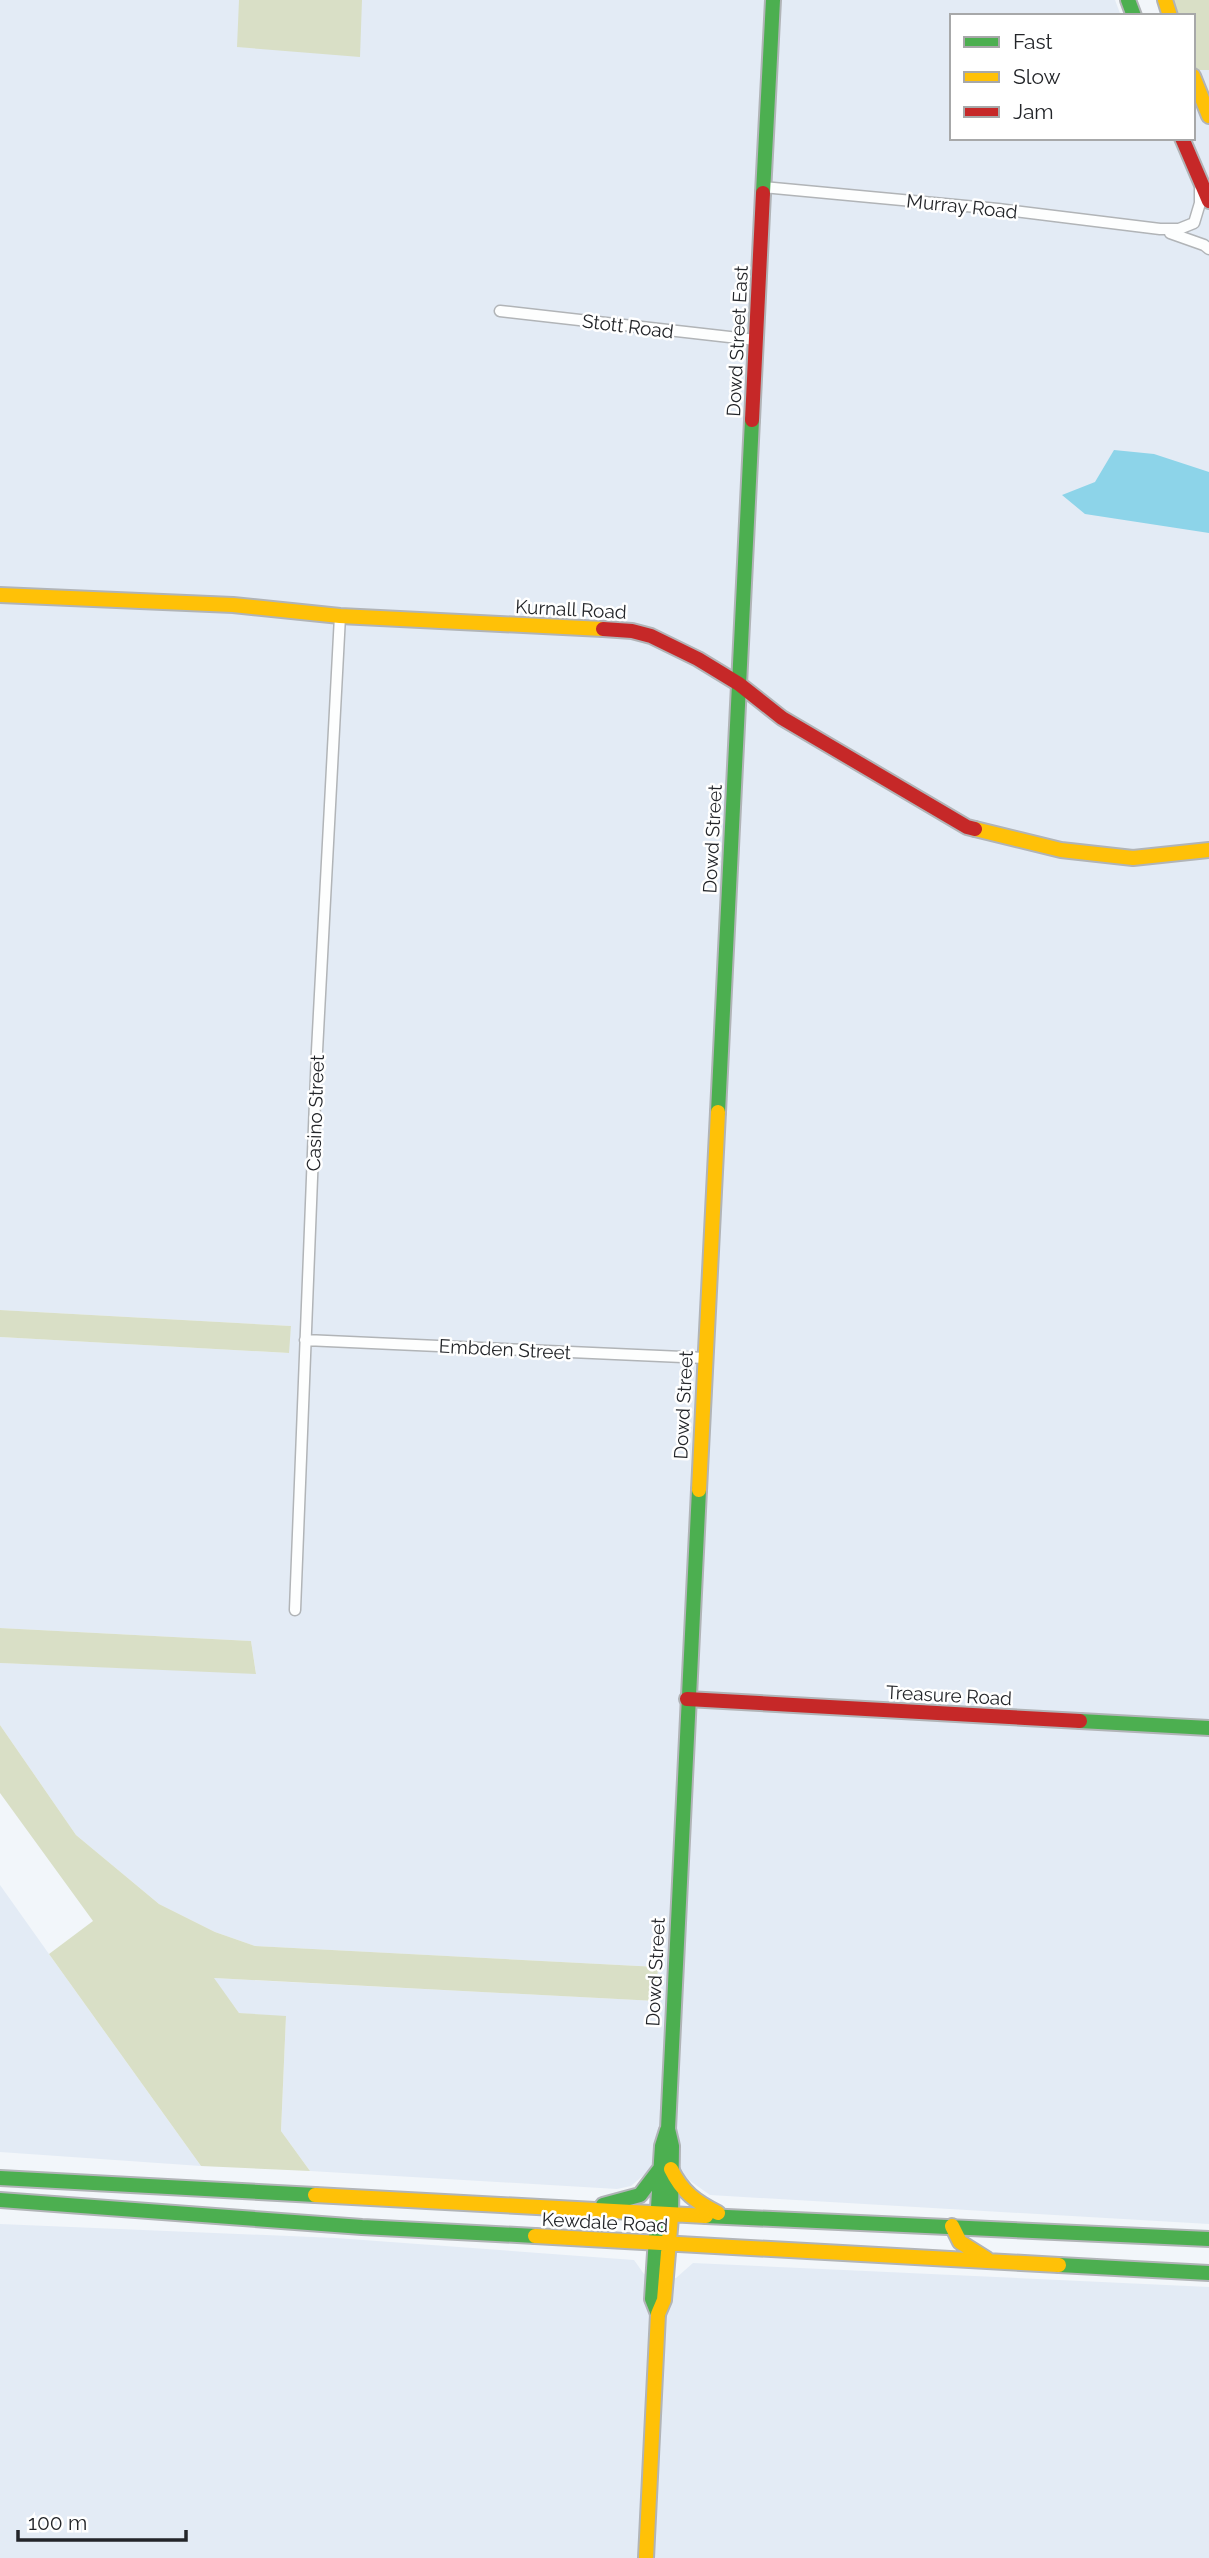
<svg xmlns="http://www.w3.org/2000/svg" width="1209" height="2558" font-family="Raleway,sans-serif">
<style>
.built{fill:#e3ebf5}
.green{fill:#d9dfc6}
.water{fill:#8dd4e9}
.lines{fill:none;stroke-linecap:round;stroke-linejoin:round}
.street-casing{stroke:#b1b4b7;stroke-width:13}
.fast-casing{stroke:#b1b4b7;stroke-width:18}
.slow-casing{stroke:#b1b4b7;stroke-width:18}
.jam-casing{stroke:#b1b4b7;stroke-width:18}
.street{stroke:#fdfefe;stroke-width:10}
.fast{stroke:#4caf50;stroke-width:14}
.slow{stroke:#ffc107;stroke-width:14}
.jam{stroke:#c62828;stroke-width:14}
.labels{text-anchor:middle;stroke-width:5;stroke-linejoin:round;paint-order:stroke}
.street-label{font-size:19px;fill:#232529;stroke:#fff}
</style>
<rect width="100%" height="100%" fill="#f2f6fa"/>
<path class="built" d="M0,0H1115L1121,16H952V138H1193V70H1209V2224L710,2195L683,2176L645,2174L631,2186L617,2189L310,2171L281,2131L286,2017L239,2013L213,1978L656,2001L658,1967L255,1946L215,1932L159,1904L76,1835L0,1725V1663L256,1673L251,1641L0,1628V1337L288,1353L291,1326L0,1310Z
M0,1885L49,1954L201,2166L0,2152Z
M0,2224L336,2238L634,2260L644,2274L676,2278L693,2263L1209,2287V2558H0Z"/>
<path class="green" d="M239,0H362L360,57L237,47Z
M1171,0H1209V70H1196L1193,63V16H1177Z
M0,1310L291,1326L289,1353L0,1337Z
M0,1628L251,1641L256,1674L0,1663Z
M0,1725L76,1835L159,1904L215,1932L255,1946L658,1967L656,2001L214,1978L239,2013L286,2016L281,2131L310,2171L201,2166L49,1954L93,1921L0,1793Z"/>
<path class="water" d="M1114,450L1154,454L1209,472V533L1085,514L1062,495L1095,482Z"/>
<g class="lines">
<g class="street-casing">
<path id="street" d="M763,187L998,209L1160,229H1179L1194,223L1200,203V190
M1170,233L1204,245L1209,249
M500,311L756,340
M305,1340L705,1358
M295,1610L317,1051L340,616"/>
</g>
<g class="fast-casing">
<path id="fast" d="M1128,0L1134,16
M763,193L773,0
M718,1112L752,420
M1080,1721L1209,1728
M0,2178L315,2195
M0,2200L362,2227L535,2236
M603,2205L640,2195L659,2170
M706,2216L1209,2239
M671,2217L672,2146L668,2129L699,1490
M1059,2265L1209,2273
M658,2314L652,2299L662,2146L667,2130"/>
</g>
<g class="slow-casing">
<path id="slow" d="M1165,0L1170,16
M1193,76L1209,116
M0,595L233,605L340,616L603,629
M975,829L1061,850L1133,858L1209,850
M699,1490L718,1112
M671,2169C682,2192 696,2202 718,2213
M315,2195L706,2216
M952,2226L960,2242L987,2259
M535,2236L1059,2265
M646,2558L658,2314L664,2300L671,2217"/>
</g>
<g class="jam-casing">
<path id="jam" d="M1182,138L1209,201
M752,420L763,193
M603,629L632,631L651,636L698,659L739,684L782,718L967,827L975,829
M687,1699L1080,1721"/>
</g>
<use href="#street" class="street"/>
<use href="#fast" class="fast"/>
<use href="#slow" class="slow"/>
<use href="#jam" class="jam"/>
</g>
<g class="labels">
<g class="street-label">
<text transform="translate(962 206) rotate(6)" y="7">Murray Road</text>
<text transform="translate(628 326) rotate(7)" y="7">Stott Road</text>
<text transform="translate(737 341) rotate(-87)" y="7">Dowd Street East</text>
<text transform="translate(571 609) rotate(3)" y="7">Kurnall Road</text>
<text transform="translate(712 839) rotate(-87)" y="7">Dowd Street</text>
<text transform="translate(315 1113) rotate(-88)" y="7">Casino Street</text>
<text transform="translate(505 1349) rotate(3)" y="7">Embden Street</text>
<text transform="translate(683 1405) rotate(-87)" y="7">Dowd Street</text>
<text transform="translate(949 1695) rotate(3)" y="7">Treasure Road</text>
<text transform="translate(655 1972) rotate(-87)" y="7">Dowd Street</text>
<text transform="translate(605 2222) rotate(3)" y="7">Kewdale Road</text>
</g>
</g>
<rect x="950" y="14" width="245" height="126" fill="#ffffff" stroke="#a7a8a9" stroke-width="2"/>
<rect x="964" y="37" width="35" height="10" fill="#4caf50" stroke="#a7a8a9" stroke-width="2"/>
<text x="1013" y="49" font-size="21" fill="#232529">Fast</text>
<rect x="964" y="72" width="35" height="10" fill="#ffc107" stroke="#a7a8a9" stroke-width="2"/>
<text x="1013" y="84" font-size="21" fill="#232529">Slow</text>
<rect x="964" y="107" width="35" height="10" fill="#c62828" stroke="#a7a8a9" stroke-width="2"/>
<text x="1013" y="119" font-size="21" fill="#232529">Jam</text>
<path d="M18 2530v10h168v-10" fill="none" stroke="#232529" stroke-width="3.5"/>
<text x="28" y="2530" font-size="21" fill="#232529" stroke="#ffffff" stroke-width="5" paint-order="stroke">100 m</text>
</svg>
